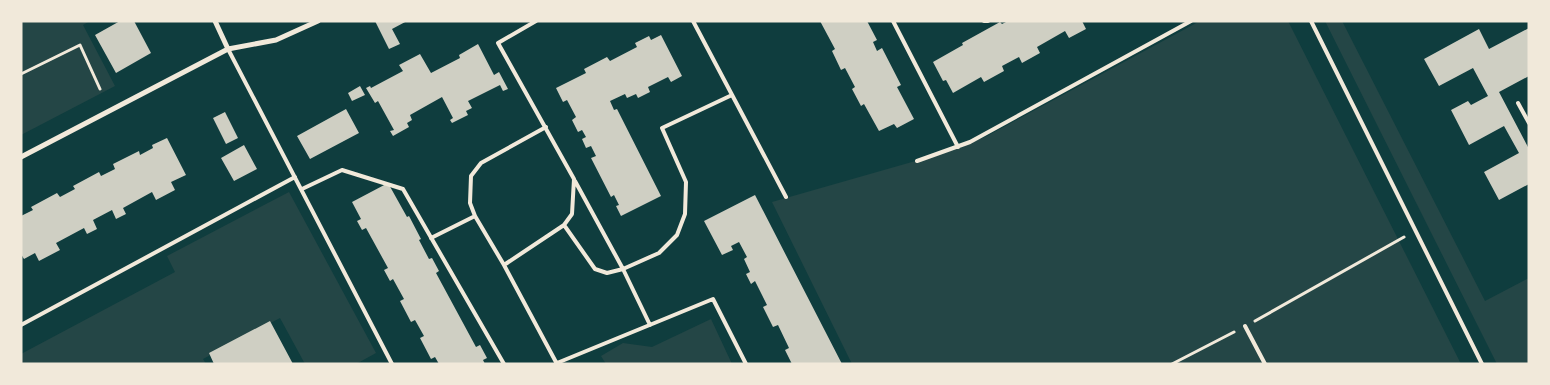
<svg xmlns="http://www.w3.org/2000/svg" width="1550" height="385" font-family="'Nunito Sans',sans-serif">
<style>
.green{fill:#244646}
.building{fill:#cfcfc3}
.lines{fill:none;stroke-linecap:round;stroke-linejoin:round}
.path{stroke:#f1e9da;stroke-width:3}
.service{stroke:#f1e9da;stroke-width:4}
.minor{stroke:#f1e9da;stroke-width:5}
</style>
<rect width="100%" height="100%" fill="#0f3d3e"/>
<path class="green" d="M21,21H90L83,25L115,86L21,135Z
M1200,21H1288L1461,364H852L772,202L954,150L987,136Z
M1325,21H1342L1485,301L1529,278V364H1497Z
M289,192L376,353L356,364H305L280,318L203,359L206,364H21V354L175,272L167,256Z
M711,319L732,364H606L601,356L623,343L652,347Z"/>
<path class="building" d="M120,21H134L151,53L116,73L95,35Z
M375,21H407L392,29L400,44L389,49Z
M820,21H867L877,40L873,42L877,51L882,48L901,85L897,87L914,119L897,128L894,124L879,131L864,104L861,106L852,89L855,87L845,68L841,70L832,51L835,49Z
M1008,21H1082L1086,29L1069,38L1065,31L1037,47L1040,53L1022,63L1019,57L1002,66L1004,71L984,82L981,77L953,93L946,80L943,81L933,62L963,45L962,43L1000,22L1002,24Z
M1529,28V76L1499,92L1529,149V184L1499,200L1484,172L1519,153L1504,126L1469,145L1451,110L1468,101L1471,105L1488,96L1473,68L1439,86L1424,59L1479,29L1489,49Z
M661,35L682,76L671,82L668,77L648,87L650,92L638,98L636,94L627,98L625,94L610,101L614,110L617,109L661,196L621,216L616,206L619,205L614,195L611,197L591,158L596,156L591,146L586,148L582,139L586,137L582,130L578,132L572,120L576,117L567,100L563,102L556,88L586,73L584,69L607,57L610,61L637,47L635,43L649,36L651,40Z
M478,44L494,75L499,72L508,89L503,91L500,85L468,101L472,108L466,111L468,115L452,123L450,120L453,118L442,97L410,115L412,120L407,123L409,127L393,136L390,131L394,130L378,101L375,103L366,88L370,86L371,88L403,71L399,65L420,54L431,73L460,58L459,55Z
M360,86L365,95L352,101L348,93Z
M346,109L359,133L310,159L297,136Z
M225,112L238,138L226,144L213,118Z
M167,138L186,175L171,182L175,190L156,200L152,192L123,208L126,214L116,219L112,210L93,220L97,229L87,234L84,228L56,243L60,250L39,261L35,253L24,259L21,254V216L33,210L31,207L57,193L60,197L75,189L73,186L99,172L101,176L115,169L113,164L139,151L140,155L153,148L152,145Z
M244,145L257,169L234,181L221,158Z
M388,183L407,217L409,216L421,239L419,240L429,259L432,258L439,271L436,273L476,347L480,345L487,358L483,360L485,364H439L435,357L431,359L420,338L424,336L415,320L411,322L400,301L404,299L393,279L390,281L384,270L388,268L366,228L362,230L357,221L361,219L352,202Z
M755,195L842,364H792L785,350L789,348L778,325L773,327L763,307L767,305L755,281L751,284L746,274L750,272L744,259L747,257L739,242L731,246L733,250L722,255L704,221Z
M270,321L293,364H214L209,353Z"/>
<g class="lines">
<path class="path" d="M21,74L80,45L100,89
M1255,321L1404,237
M1172,364L1234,332"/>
<path class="service" d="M536,21L498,43L574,179L572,214L564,225L595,269L607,273L623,269L659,253L677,235L685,214L686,182L662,128L732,95
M693,21L786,197
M893,21L958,147
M984,21H988
M1311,21L1482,364
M228,49L392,364
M1518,103L1529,123
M546,127L481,163L471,176L470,203L475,216L504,265L557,364
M917,161L970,142L1191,21
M575,181L623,269L650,325
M302,189L342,170L403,189L504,364
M431,238L475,216
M504,265L564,225
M21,325L295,177
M1245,326L1265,364
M557,363L713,299L746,364"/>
<path class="minor" d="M215,21L228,49
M21,157L228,49L276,40L318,21"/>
</g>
<rect width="1550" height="385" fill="none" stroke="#f1e9da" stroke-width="45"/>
</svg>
